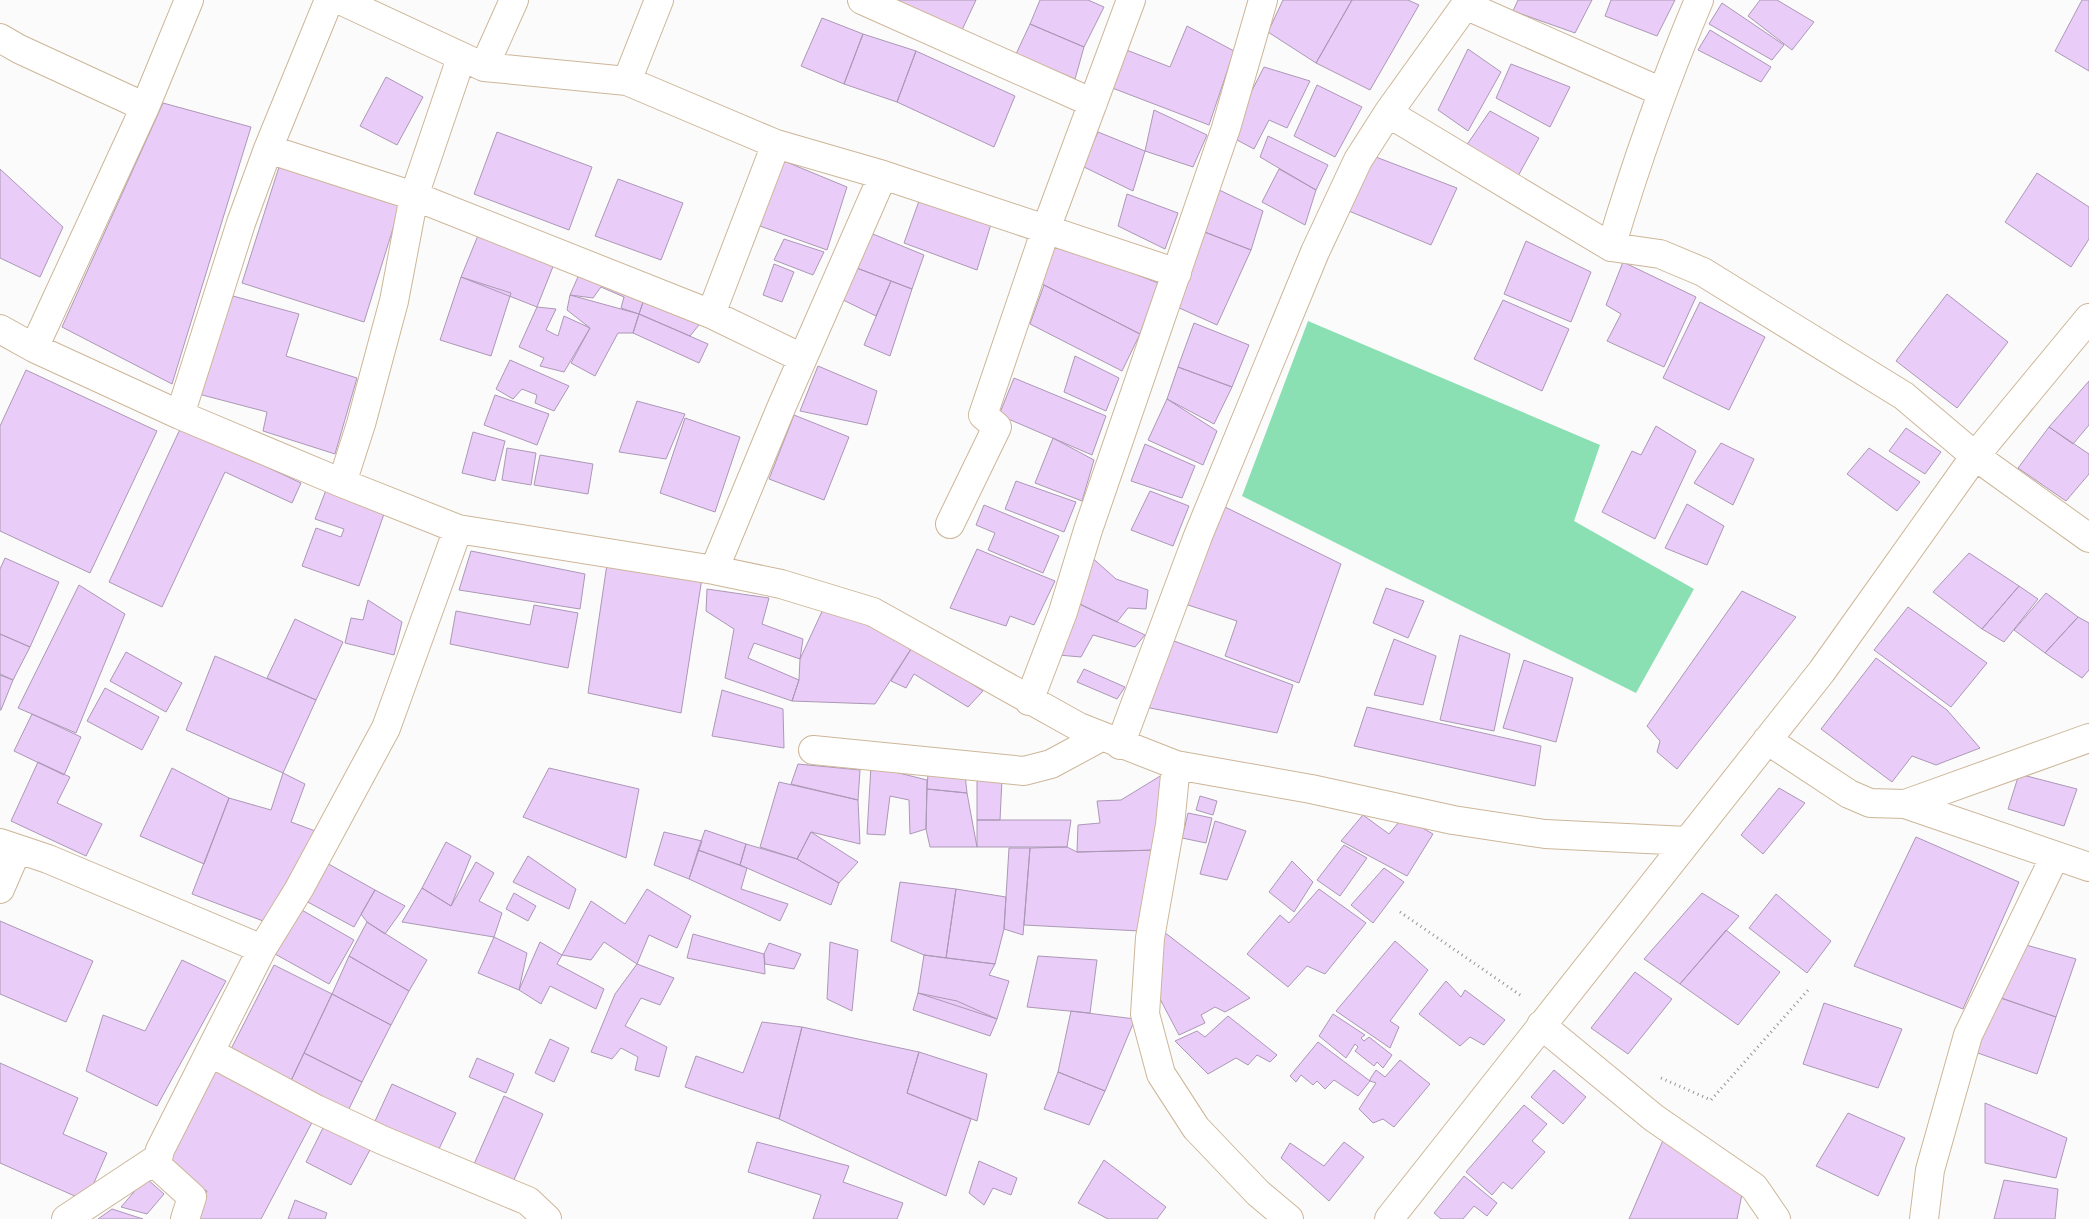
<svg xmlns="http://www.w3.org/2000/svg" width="2089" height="1219" font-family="'Golos Text',sans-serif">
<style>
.green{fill:#8adfb3}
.building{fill:#eaccf8;stroke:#ac98b6}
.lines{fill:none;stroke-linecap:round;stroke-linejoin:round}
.minor-casing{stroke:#cdb698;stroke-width:30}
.path{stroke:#97938d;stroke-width:3;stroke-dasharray:1 4;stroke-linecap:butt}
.minor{stroke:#fff;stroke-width:28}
</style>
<rect width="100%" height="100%" fill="#fbfbfb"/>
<path class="green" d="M1308,321L1600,445L1574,521L1694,589L1636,693L1242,496Z"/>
<path class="building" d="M884,0H976L962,30Z
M1040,0H1088L1104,7L1084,47L1030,24Z
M1283,0H1352L1316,63L1268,32Z
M1352,0H1408L1419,5L1370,90L1316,63Z
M1518,0H1592L1575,33L1513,11Z
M1611,0H1675L1657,36L1605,16Z
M1760,0H1777L1814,22L1792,50L1748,16Z
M2082,0H2089V71L2055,51Z
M1722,3L1784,45L1772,60L1709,24Z
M822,18L863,34L844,84L801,66Z
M1030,24L1084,47L1075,79L1016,54Z
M1187,26L1234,51L1209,125L1107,86L1124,49L1170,67Z
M1710,30L1771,67L1761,82L1698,50Z
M863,34L916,51L897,102L844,84Z
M1468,49L1501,72L1468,131L1438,110Z
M916,51L1015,96L994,147L897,102Z
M1511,64L1570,87L1550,127L1496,98Z
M1264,67L1310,81L1287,128L1269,120L1254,149L1237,140L1246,102Z
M386,77L423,97L397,145L360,126Z
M1317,85L1362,107L1335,157L1294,136Z
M163,103L251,127L172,384L62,327Z
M1154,110L1207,135L1193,167L1145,151Z
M1490,111L1539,138L1518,176L1466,146Z
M497,132L592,167L569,230L474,194Z
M1098,132L1145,151L1133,191L1082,166Z
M1268,136L1328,165L1316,190L1260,157Z
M1368,154L1457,188L1431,245L1344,209Z
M784,161L847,187L827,250L757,225Z
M279,167L400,206L364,322L242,283Z
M0,169L63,227L40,277L0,258Z
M1279,169L1316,190L1305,225L1262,202Z
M2037,173L2089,207V239L2071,267L2005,222Z
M618,179L683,203L661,260L595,236Z
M1215,188L1263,211L1251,250L1202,231Z
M1127,194L1178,213L1165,249L1118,226Z
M919,201L991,224L977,270L904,243Z
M1202,231L1251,250L1217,325L1175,306Z
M868,232L924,255L912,289L854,267Z
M479,233L554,264L537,307L461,277Z
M784,239L824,252L813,275L774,260Z
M1526,241L1591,272L1571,322L1504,294Z
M1056,243L1158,283L1140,334L1038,282Z
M1623,262L1696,297L1664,367L1607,341L1621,314L1606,305Z
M584,263L648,288L639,314L621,308L624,297L601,287L593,298L570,295Z
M774,264L794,272L782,302L763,295Z
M854,267L891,281L876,316L839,298Z
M461,277L511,293L491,356L440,340Z
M891,281L912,289L890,356L864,345Z
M1044,285L1140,334L1122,371L1030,324Z
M1947,294L2008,342L1957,408L1896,361Z
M570,295L639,314L633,333H618L595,376L571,363L590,328L567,310Z
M233,296L299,314L286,356L357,378L335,454L263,431L267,412L187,391Z
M645,296L703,320L690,336L639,314Z
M1503,300L1569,329L1542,391L1474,359Z
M1700,302L1765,337L1729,410L1663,378Z
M537,307L556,309L546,330L558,336L564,316L590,328L564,372L540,366L544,358L519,347Z
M639,314L708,344L699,363L633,333Z
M1194,323L1249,345L1232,387L1178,367Z
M1075,356L1119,378L1106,411L1064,392Z
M510,360L569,386L554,411L535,403L537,395L522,389L513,399L496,389Z
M818,366L877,391L867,425L800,411Z
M1178,367L1232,387L1214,424L1167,399Z
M26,370L157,431L90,573L0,531V426Z
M1014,378L1106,416L1092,455L999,415Z
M2089,381V425L2073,444L2049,427Z
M495,395L549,414L537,445L484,425Z
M1167,399L1217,431L1203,465L1148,440Z
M637,401L685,414L666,459L619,452Z
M794,415L849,437L824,500L769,479Z
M685,418L740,437L715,512L660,493Z
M1656,426L1696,451L1655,539L1602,512L1632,451L1641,455Z
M181,427L301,483L292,503L225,472L162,607L109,582Z
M2049,427L2089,454V474L2066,501L2018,468Z
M1906,428L1941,452L1925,474L1889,451Z
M473,432L505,441L495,481L462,473Z
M1053,438L1094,460L1082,501L1035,483Z
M1721,443L1754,459L1733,505L1694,483Z
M1145,444L1195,466L1182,498L1131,481Z
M507,448L536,453L531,485L502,480Z
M1869,448L1920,482L1897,511L1847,474Z
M540,455L593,464L588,494L534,485Z
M1016,481L1076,502L1064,532L1005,509Z
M326,490L385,511L359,586L302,566L316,528L341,537L344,529L315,519Z
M1150,491L1189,506L1173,546L1131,530Z
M1687,504L1724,526L1707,565L1665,548Z
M984,505L1059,536L1043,573L988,550L995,533L976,525Z
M1223,506L1341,564L1299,683L1225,656L1237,621L1185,604Z
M977,549L1055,581L1034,625L1010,616L1006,626L950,608Z
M471,551L585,574L580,609L459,590Z
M1969,553L2019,586L1982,629L1933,592Z
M1088,554L1116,579L1148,590L1146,609L1128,608L1117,622L1067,598Z
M5,558L59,582L30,647L0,634V569Z
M607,564L702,578L681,713L588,693Z
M79,585L125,614L76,733L18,708Z
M2019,586L2038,599L2004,642L1982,629Z
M1386,588L1424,601L1408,638L1373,623Z
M707,589L769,598L762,624L803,639L800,659L754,643L748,658L799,680L792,701L725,678L734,629L706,611Z
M1742,591L1796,617L1677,769L1657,752L1660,741L1647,726Z
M2046,593L2078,617L2045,653L2014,630Z
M1067,598L1145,635L1135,647L1093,635L1081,657L1047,654Z
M368,600L402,622L394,655L345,643L351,618L363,620Z
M534,605L578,613L568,668L450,644L456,611L530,625Z
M825,605L913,646L875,704L792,701L799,680L800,659Z
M1908,607L1987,663L1951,707L1874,650Z
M2078,617L2089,623V670L2082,678L2045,653Z
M295,619L343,642L316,700L267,678Z
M0,634L30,647L13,680L0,674Z
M1460,635L1510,654L1494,731L1440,720Z
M1166,638L1293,685L1277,733L1140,706Z
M1394,639L1436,656L1423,705L1374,695Z
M913,646L983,691L968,707L914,674L906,688L891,681Z
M126,652L182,683L166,712L110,681Z
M215,656L316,700L283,773L186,730Z
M1876,658L1947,710L1980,748L1936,765L1912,756L1892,782L1821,729Z
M1524,660L1573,678L1556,742L1503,728Z
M1084,669L1125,687L1117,699L1077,682Z
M0,675L13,680L1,710H0Z
M105,688L159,717L142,750L87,721Z
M722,690L783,709L784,748L712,736Z
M1367,707L1541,746L1535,786L1354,746Z
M32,714L81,737L64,775L14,751Z
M38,762L70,777L57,803L102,824L86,856L11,821Z
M798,764L860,770L858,800L791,784Z
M871,766L927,780L926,829L910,834L909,800L890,796L885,835L867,834Z
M172,768L229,798L204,864L140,836Z
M549,768L639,789L626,858L523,817Z
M1170,770L1158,850L1077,852L1078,825L1100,823L1097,801L1121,800Z
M283,773L305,784L291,822L318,832L271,924L192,894L229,798L271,810Z
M928,773L965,774L967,793L927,789Z
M2019,774L2077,789L2064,826L2008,809Z
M977,776L1002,779L1000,820H977Z
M779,782L858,800L860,844L811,832L797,859L760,847Z
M1779,788L1805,803L1763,854L1741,835Z
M927,789L967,793L977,847H930L926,829Z
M1200,796L1217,801L1213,815L1196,810Z
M1188,813L1212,818L1206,843L1182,838Z
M1363,815L1389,834L1403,817L1433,834L1407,876L1341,841Z
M977,820H1071L1067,847H977Z
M1215,821L1246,831L1227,880L1200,874Z
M705,830L746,844L740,865L698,850Z
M664,832L702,841L689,879L654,865Z
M811,832L858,862L839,883L797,859Z
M1916,837L2019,882L1963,1009L1854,966Z
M446,842L471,856L451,906L422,888Z
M746,844L797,859L839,883L831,905L740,865Z
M1344,845L1367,858L1340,896L1317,880Z
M1067,847L1077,852L1158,850L1140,931L1024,925L1030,848Z
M1009,848H1030L1023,935L1004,929Z
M698,850L747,868L741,889L788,904L780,921L689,879Z
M528,856L576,889L569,909L513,882Z
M1292,861L1313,882L1294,912L1269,892Z
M325,862L375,890L354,927L304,900Z
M476,862L494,873L479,901L502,913L494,937L402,922L422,888L451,906Z
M1384,868L1404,882L1373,923L1351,905Z
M900,882L956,889L946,958L924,955L891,941Z
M647,889L691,916L677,948L649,935L637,964L604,942L591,960L562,955L591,901L625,924Z
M956,889L1006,897L1004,929L995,964L946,958Z
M1319,889L1366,923L1325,974L1307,966L1288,987L1247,954L1280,915L1289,923Z
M375,890L405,906L385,934L367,922L361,914Z
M514,893L536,906L528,921L506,909Z
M1702,893L1739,916L1680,984L1644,959Z
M1776,894L1831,941L1807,973L1749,928Z
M300,909L354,940L329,984L275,954Z
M0,921L93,961L66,1022L0,994Z
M367,922L427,960L409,991L349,956Z
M1726,930L1780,972L1738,1025L1680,984Z
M1164,932L1250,998L1225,1012L1215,1007L1201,1015L1205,1023L1179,1035L1159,997Z
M693,934L764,954L765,974L687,958Z
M494,937L527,953L519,990L478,973Z
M1395,941L1428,970L1390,1021L1399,1027L1390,1048L1336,1011Z
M540,942L562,955L557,964L604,989L596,1009L550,986L541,1004L519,990Z
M830,942L858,950L852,1011L827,999Z
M769,943L801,954L794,969L765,964L764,954Z
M2019,943L2076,959L2056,1017L1998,997Z
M924,955L995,964L989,975L1009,981L997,1019L918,993Z
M349,956L409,991L391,1025L332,994Z
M1038,956L1097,960L1090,1013L1027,1007Z
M182,960L226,981L157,1106L86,1071L103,1015L145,1031Z
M637,964L674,978L660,1005L641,998L625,1026L667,1047L659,1077L635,1070L638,1057L621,1048L612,1059L591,1052L615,994Z
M274,965L332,994L289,1085L231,1049Z
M1635,972L1672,999L1628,1054L1591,1028Z
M1446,981L1461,997L1465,990L1505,1020L1484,1045L1470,1037L1460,1046L1419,1014Z
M918,993L957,1001L997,1019L990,1036L913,1010Z
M332,994L391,1025L362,1082L304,1053Z
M1998,997L2056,1017L2037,1074L1975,1052Z
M1824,1003L1902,1029L1878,1088L1803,1064Z
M1071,1011L1135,1019L1105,1091L1058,1072Z
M1333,1014L1365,1035L1361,1038L1364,1041L1369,1037L1392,1055L1383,1068L1377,1062L1374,1066L1355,1051L1358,1047L1355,1044L1346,1058L1319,1036Z
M1228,1016L1277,1055L1270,1062L1257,1055L1248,1065L1236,1058L1208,1074L1175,1041L1197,1031L1205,1037Z
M762,1022L802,1027L779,1119L685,1087L696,1056L743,1073Z
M802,1027L919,1052L907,1093L971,1119L946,1196L779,1119Z
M550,1039L569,1048L554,1082L535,1073Z
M1318,1042L1370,1081L1358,1096L1334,1080L1325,1089L1317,1081L1313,1085L1301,1075L1296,1082L1290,1076Z
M919,1052L987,1074L977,1121L907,1093Z
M304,1053L362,1082L347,1113L289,1085Z
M477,1058L514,1074L506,1093L469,1077Z
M1400,1060L1430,1084L1394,1127L1383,1119L1373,1123L1359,1109L1376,1083L1370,1081V1079L1376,1070L1385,1077Z
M220,1061L317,1113L261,1219H196L193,1217L207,1191L164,1168Z
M0,1063L78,1098L63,1134L107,1153L86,1201L0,1163Z
M1554,1070L1586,1097L1563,1124L1531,1097Z
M1058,1072L1105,1091L1089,1125L1044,1109Z
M392,1084L456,1113L438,1151L375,1121Z
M504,1096L543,1114L513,1182L474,1164Z
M1985,1103L2067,1138L2056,1178L1985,1163Z
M1524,1105L1547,1124L1532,1141L1545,1152L1512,1189L1503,1182L1492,1195L1466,1172Z
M1848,1113L1905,1138L1878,1196L1816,1166Z
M324,1126L370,1150L351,1185L306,1162Z
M1664,1138L1743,1189L1737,1219H1629Z
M757,1142L849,1166L843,1182L903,1203L897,1219H813L821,1195L748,1172Z
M1344,1142L1364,1157L1329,1201L1281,1158L1290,1143L1324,1166Z
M1104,1160L1166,1207L1157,1219H1108L1078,1203Z
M979,1161L1017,1178L1011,1195L993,1188L984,1205L969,1193Z
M1464,1176L1497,1203L1487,1216L1474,1206L1463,1219H1441L1434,1213Z
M146,1178L164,1194L147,1214L121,1207Z
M2004,1180L2058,1189L2055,1219H1994Z
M295,1200L327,1213L325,1219H288Z
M112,1209L143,1219H98Z"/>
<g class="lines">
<g class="minor-casing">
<path id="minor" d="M340,0L484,67L627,81L776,144L883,175L1177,273
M862,0L1093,103
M1465,5L1662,92
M0,38L19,49L145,107
M484,67L514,0
M627,81L659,0
M1388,113L1469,0
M268,149L414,196L711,314L802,358
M1611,247C1636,163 1665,81 1699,0
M711,314L776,144
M0,329L34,348L180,415L342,483L458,529L714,570L781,584L873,612L1079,727L1176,765L1311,789L1453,820L1545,834L1687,841
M34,348L145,107L189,0
M180,415L241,223L268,149L329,0
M342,483L361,424L394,301L414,196L461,58
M950,524L997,427L983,415L1046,229L1131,0
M714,570L781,408L883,175
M1029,701L1063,612L1088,530L1226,128L1263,0
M1767,740L1849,794L1870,803L1905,804L2089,738
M1120,745L1198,536L1315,252L1358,160L1388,113L1611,247L1660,254L1703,272L1904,396L1975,456L2089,538
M813,750L1024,771L1051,764L1101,737
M1176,765L1170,825L1150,938L1145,1014L1161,1074L1196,1128L1258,1193L1289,1219
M1905,804L2089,867
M0,843L48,859L262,949
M0,889L17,850
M1541,1025L1654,1118L1754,1187L1776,1219
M211,1053L316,1109L382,1140L528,1201L547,1219
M158,1158L159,1167L192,1197L185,1219
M66,1219L158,1158L160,1150L262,949L299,889L386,728L458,529
M1389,1219L1822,671L1975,456L2089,318
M1924,1219L1930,1170L1968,1035L2055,856"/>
</g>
<path class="path" d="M1400,912L1523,997
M1661,1078L1711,1100L1809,989"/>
<use href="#minor" class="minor"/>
</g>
</svg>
